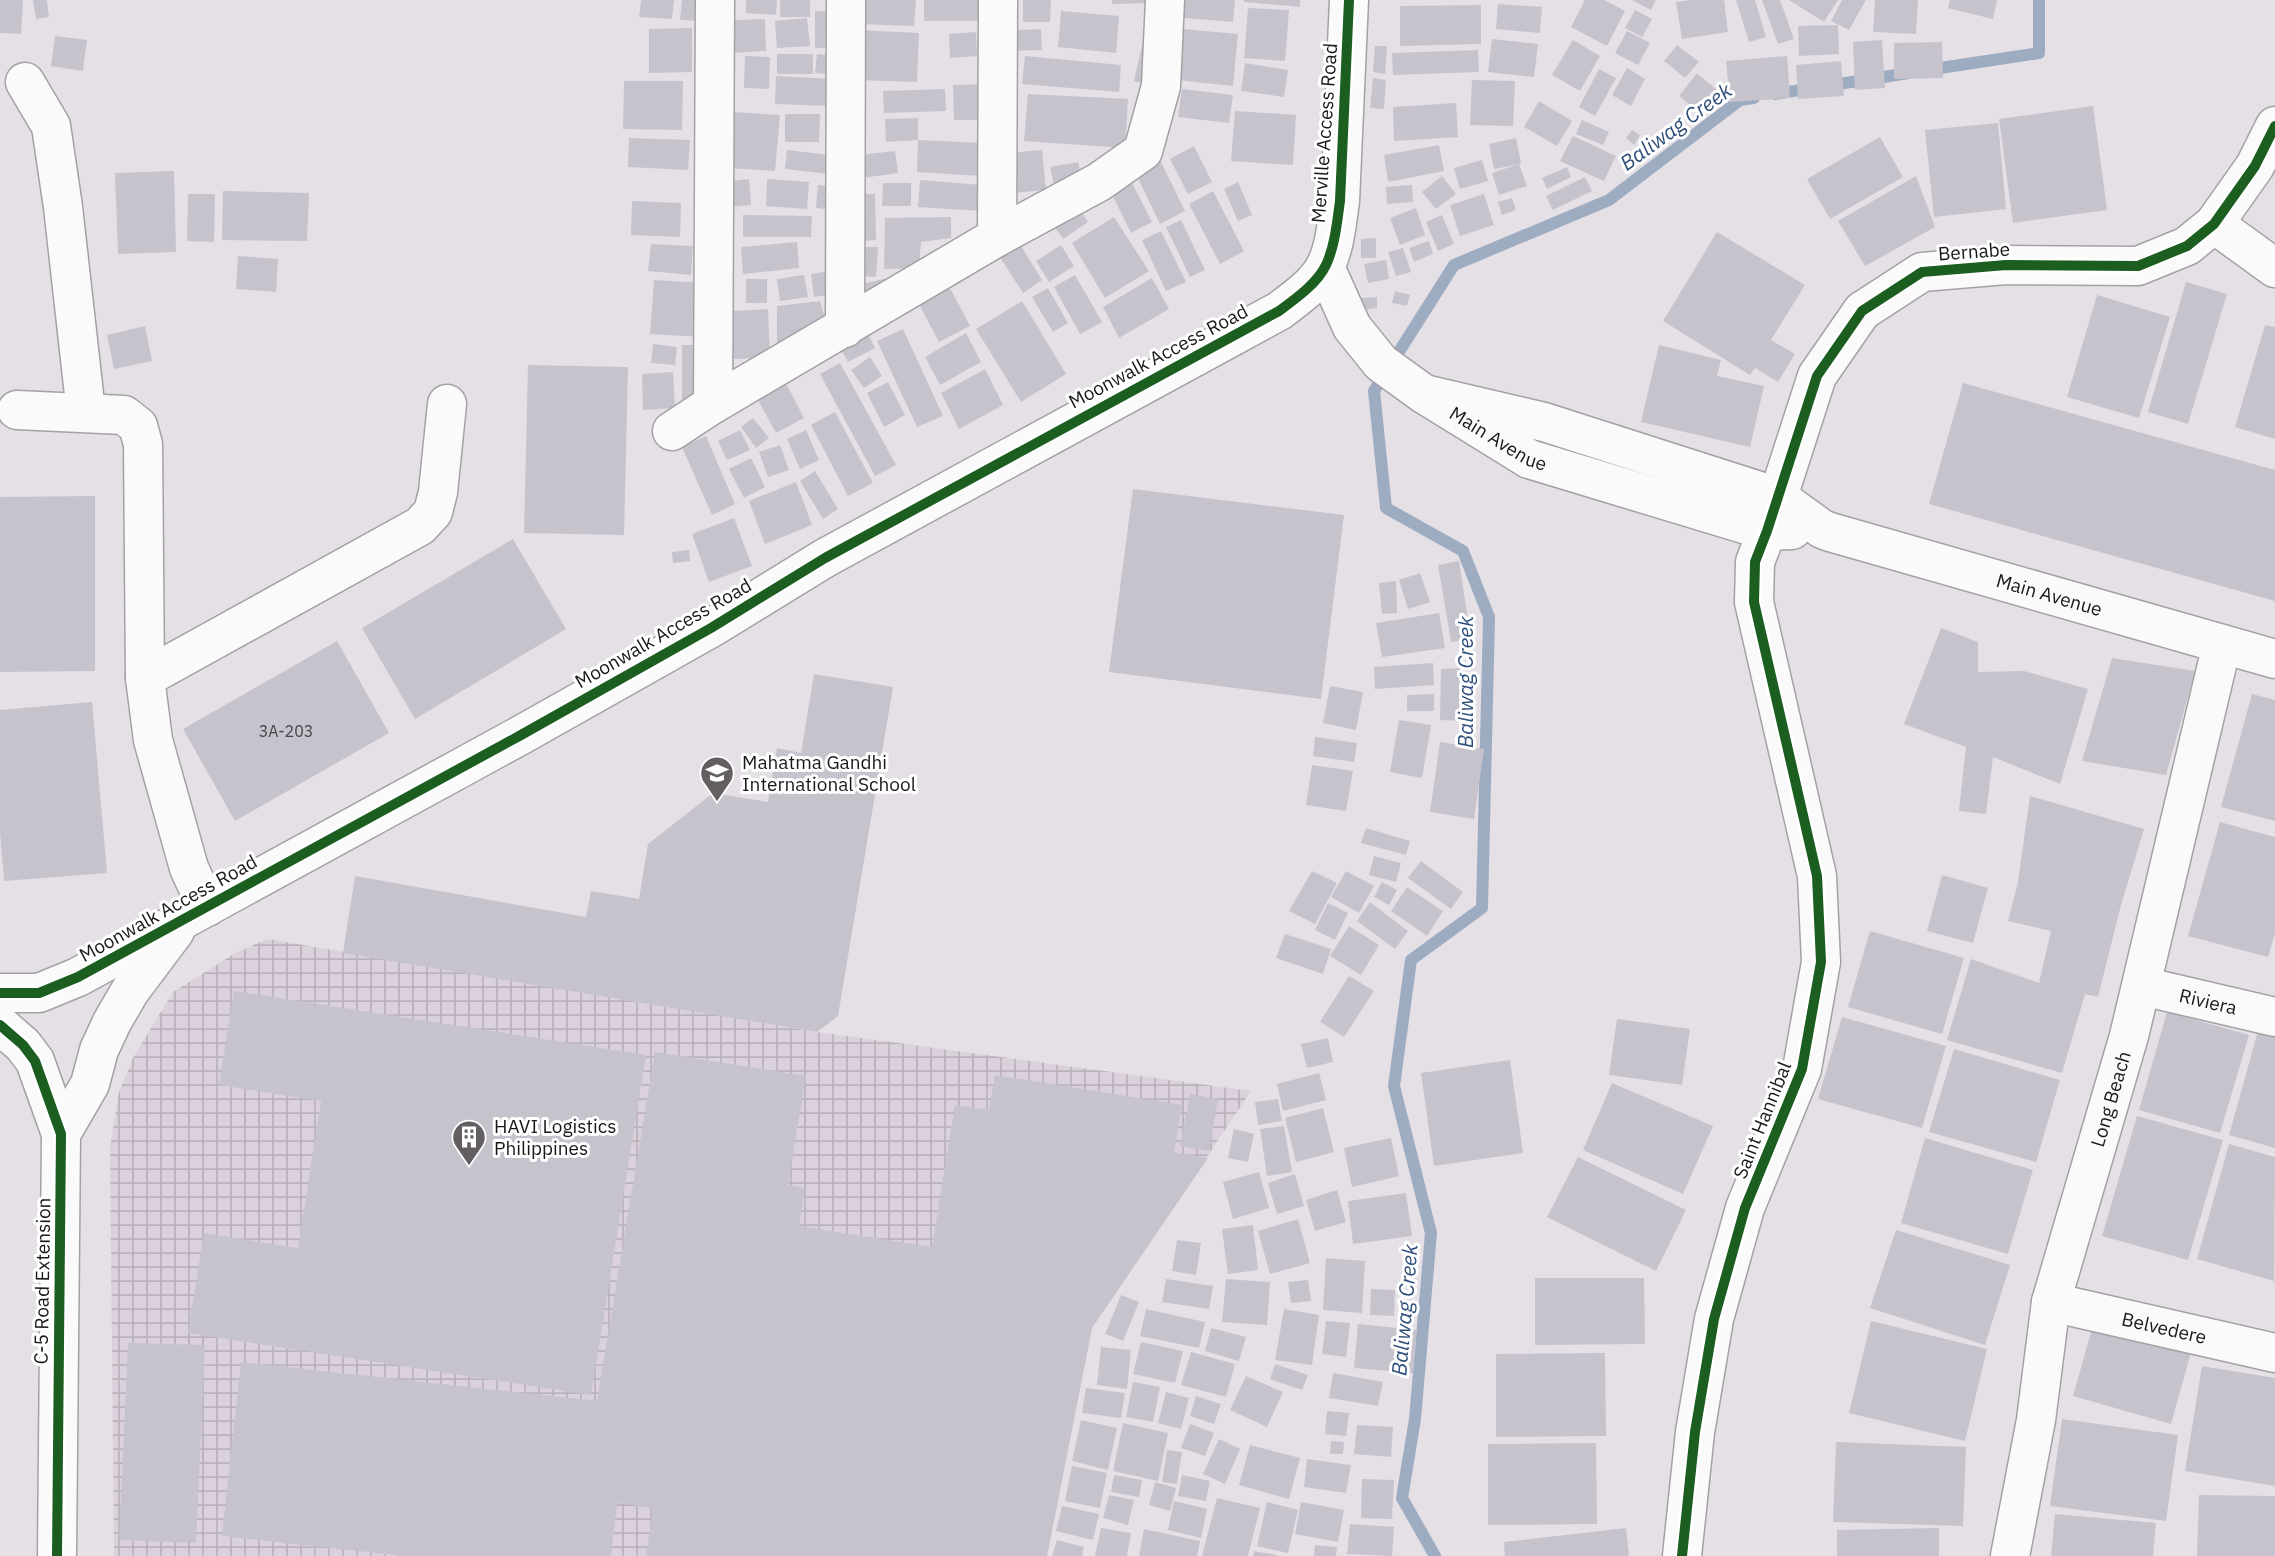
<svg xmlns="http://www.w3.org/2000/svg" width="2275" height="1556" font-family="'IBM Plex Sans',sans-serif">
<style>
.industrial{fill:url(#industrial-grid)}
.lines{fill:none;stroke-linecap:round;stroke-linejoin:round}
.stream{stroke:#9eacc2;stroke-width:12}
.building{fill:#c6c3cd}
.minor-casing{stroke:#a4a1a5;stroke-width:41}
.major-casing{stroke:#a4a1a5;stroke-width:41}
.minor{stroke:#fbfafb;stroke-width:38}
.major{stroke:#fbfafb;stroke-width:38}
.cycleway-casing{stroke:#fff;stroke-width:15}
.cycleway{stroke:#1b5e20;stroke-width:10}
.labels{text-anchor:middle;stroke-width:6;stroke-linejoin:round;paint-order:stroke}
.number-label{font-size:16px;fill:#464348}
.street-label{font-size:19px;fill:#1b181b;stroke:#fff}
.poi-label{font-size:19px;fill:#1b181b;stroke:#fff;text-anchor:start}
.water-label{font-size:21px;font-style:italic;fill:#2f4f7a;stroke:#fff}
</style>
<defs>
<pattern id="industrial-grid" width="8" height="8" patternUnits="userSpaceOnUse" patternTransform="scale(1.75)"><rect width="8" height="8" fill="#dbd1dc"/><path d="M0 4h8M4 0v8" fill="none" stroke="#bbb3bc"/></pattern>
</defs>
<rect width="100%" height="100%" fill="#e5e0e6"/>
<path class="industrial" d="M268,939L817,1032L1251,1091L1092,1328L1047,1556H114L110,1148L119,1092L133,1058L173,992L237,952Z"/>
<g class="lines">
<path class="stream" d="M1927,70L2039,53V0
M1775,94L1909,73
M1435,1556L1402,1498L1415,1419L1431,1233L1394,1086L1411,960L1482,908L1489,617L1463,551L1386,508L1374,391L1454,265L1609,200L1740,100L1754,98"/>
</g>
<path class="building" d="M0,0H23L21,34L0,33Z
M33,0H47L49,17L36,19Z
M641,0H674L672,19L639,17Z
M682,0H707L706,21L680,20Z
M746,0H777L776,15L746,13Z
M780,0H810V17H780Z
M858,0H916L914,26L857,24Z
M924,0H983V21H924Z
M1023,0H1051L1050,22H1023Z
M1112,0H1155V3L1112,4Z
M1176,0H1235L1233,22L1174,17Z
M1244,0H1300V7L1244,2Z
M1585,0H1604L1625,11L1607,46L1571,27Z
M1632,0H1656L1651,10Z
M1691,0H1724L1728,32L1682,39L1676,2Z
M1736,0H1755L1766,37L1749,42Z
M1762,0H1780L1794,39L1778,44Z
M1789,0H1838L1824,22Z
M1842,0H1866L1849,30L1831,21Z
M1875,0H1918L1916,34L1873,32Z
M1950,0H1997L1993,19L1948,8Z
M1498,4L1542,7L1540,33L1496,29Z
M1481,5V44L1400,46V6Z
M1248,8L1289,10L1285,61L1244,58Z
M1635,10L1652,19L1642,37L1625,28Z
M815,11H841L840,48H815Z
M1061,11L1119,16L1116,53L1058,47Z
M807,18L810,46L777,48L775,21Z
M765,19L766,51L717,54L716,21Z
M1838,25L1839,54L1799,56L1798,26Z
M692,28V72L649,73V29Z
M1041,29L1042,50L1004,51L1003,31Z
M1182,29L1238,34L1233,86L1177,80Z
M857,30L919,33L917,82L855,80Z
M1627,31L1650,43L1638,65L1615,53Z
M976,32L977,56L950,58L949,34Z
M55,36L87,40L83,71L51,66Z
M1492,39L1538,44L1534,77L1488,72Z
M1573,40L1600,56L1580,91L1552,75Z
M1882,40L1885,88L1855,90L1853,42Z
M1143,41L1158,44L1149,85L1134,81Z
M1942,42L1943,78L1894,79V43Z
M1677,45L1699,62L1685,78L1664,61Z
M1375,46H1387L1385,74L1373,72Z
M1478,50L1479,72L1393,75L1392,53Z
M777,54H813V74H777Z
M817,54L843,57L841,75L815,73Z
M745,56L770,57L769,89L744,88Z
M1025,56L1121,65L1119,92L1022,84Z
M1787,56L1790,98L1730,102L1726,61Z
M1841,61L1844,96L1798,99L1796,65Z
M1245,63L1288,70L1284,97L1241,91Z
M1627,68L1645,79L1631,106L1612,95Z
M1599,69L1616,78L1595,116L1579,107Z
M1697,73L1717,90L1698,112L1679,96Z
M776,76L833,79L831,106L775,104Z
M1373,78L1386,80L1384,109L1370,108Z
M1472,80L1515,81L1513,126L1470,125Z
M624,81H683L682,130L623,129Z
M986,84L987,120H954L953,85Z
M945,89L946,111L884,113L883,91Z
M1182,89L1233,95L1229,123L1178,117Z
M1028,94L1128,99L1125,148L1024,141Z
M1539,101L1572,121L1557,146L1524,127Z
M1456,103L1458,137L1394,141L1393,107Z
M2093,106L2107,210L2013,223L1999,119Z
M1235,111L1296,115L1293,165L1231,161Z
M732,112L780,115L775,171L728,168Z
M785,114H820L819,142H785Z
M918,118V140L984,143L982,176L917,172L918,140L886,142L885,119Z
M1582,120L1609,132L1603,145L1576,134Z
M1998,123L2006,209L1934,217L1925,130Z
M1632,130L1640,135L1634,145L1626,138Z
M1573,136L1616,156L1604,181L1560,161Z
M1880,137L1903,177L1830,219L1807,179Z
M629,138L690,140L688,170L628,167Z
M1516,138L1521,163L1519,164L1527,186L1499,195L1492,173L1516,165L1494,169L1489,144Z
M1439,145L1444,171L1388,182L1384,155Z
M1194,146L1212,182L1188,194L1170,159Z
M787,150L838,156L836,175L785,169Z
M1042,150L1046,190L1002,194L998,154Z
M895,151L898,173L862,178L859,155Z
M1159,158L1185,211L1160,224L1134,170Z
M1482,160L1488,181L1460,189L1454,168Z
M1078,162L1082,180L1054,185L1050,167Z
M1567,167L1571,177L1547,189L1542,178Z
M174,171L176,252L118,254L115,173Z
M1128,175L1152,222L1131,233L1108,186Z
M1442,176L1456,194L1436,209L1422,192Z
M1916,176L1935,227L1865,266L1838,221Z
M1585,177L1592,191L1553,210L1546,196Z
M749,179L751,205L719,208L717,182Z
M767,179L809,182L807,209L766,206Z
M920,180L982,185L981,211L918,207Z
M1238,182L1252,215L1238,221L1224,189Z
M883,183H911V206H882Z
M818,185L840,187L838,210L816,208Z
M1412,185L1413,202L1387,204L1386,187Z
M223,191L309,193L307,241L222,240Z
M1213,191L1244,251L1220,264L1189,204Z
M188,194H215L214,242L187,241Z
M857,194H875L876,240L858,241Z
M1484,194L1494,225L1460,236L1450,205Z
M1512,198L1516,210L1502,215L1498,202Z
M632,201L681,203L680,237L631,235Z
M1076,203L1088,222L1063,239L1050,220Z
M1416,208L1425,235L1400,245L1390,218Z
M743,215L812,216L811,237H743Z
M1442,215L1454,244L1438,251L1426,222Z
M951,217V238L921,242L919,268L884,269L885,218Z
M1114,217L1149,271L1105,298L1072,243Z
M1181,220L1205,270L1190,277L1166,227Z
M1161,231L1186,282L1166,291L1142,240Z
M1717,232L1805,285L1771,340L1795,354L1778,382L1755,368L1750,375L1663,321Z
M1013,233L1042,280L1023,293L993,246Z
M1376,238V258H1361V239Z
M1429,241L1433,254L1414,262L1409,248Z
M797,242L799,268L743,274L741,247Z
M651,244L693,246L691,275L648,271Z
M1061,245L1074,266L1049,282L1036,261Z
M858,247H878L876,277L857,276Z
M1403,248L1411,272L1396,276L1388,252Z
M238,256L278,259L276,292L236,289Z
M1386,260L1389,279L1368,283L1364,264Z
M836,270L839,293L814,297L811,274Z
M804,275L808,297L780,301L777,279Z
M1075,275L1102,322L1080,334L1054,287Z
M888,278L892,297L858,304L854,286Z
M1152,278L1169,309L1119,338L1103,307Z
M746,279H767V303H746Z
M654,280L706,283L702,337L650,334Z
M2186,282L2227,294L2188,424L2148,412Z
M950,288L970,326L939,342L919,304Z
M1048,288L1068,323L1053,332L1032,297Z
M1395,291L1410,295L1407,306L1392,303Z
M2097,295L2170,317L2139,418L2067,397Z
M1377,297V308L1360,310V298Z
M820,301L828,329L777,354V306Z
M1022,301L1066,374L1021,402L976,329Z
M768,309L770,357L721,360L719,312Z
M863,324L875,348L848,362L835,339Z
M2265,325L2275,327V439L2235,427Z
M145,326L152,361L114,369L107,335Z
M903,329L943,416L917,427L877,341Z
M966,333L981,362L940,385L925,357Z
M653,344L677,347L675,365L651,363Z
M682,345H704V403H682Z
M1659,345L1721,360L1717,376L1764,386L1750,447L1641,422Z
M870,357L882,376L864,388L851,370Z
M840,363L896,465L875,476L820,374Z
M528,365L628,367L624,535L524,533Z
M985,369L1003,405L959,429L941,393Z
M673,372L675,408L643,410L642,374Z
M781,374L804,418L776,433L752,389Z
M888,382L905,415L884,427L867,393Z
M1963,383L2275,470V601L1929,504Z
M835,412L873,483L848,496L811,425Z
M753,418L769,438L756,448L741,427Z
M740,430L750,450L727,460L718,441Z
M806,430L819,460L800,469L787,439Z
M706,436L735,504L712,515L682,447Z
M780,445L789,470L768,477L759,452Z
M751,458L765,487L744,498L729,469Z
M815,471L838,509L823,519L800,481Z
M796,482L812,525L765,544L749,501Z
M1133,489L1344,515L1321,699L1109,672Z
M95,496V671L0,672V497Z
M734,518L752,566L709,582L692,534Z
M513,539L566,629L415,719L362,628Z
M689,550L690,561L673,563L672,552Z
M1459,561L1471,639L1451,642L1438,565Z
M1420,573L1430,602L1408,609L1399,580Z
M1396,581L1397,613L1382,614L1379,583Z
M1439,613L1445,648L1382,657L1376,623Z
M1941,628L1978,642V672L2024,671L2088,689L2060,784L1993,757L1986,814L1959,811L1966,747L1904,724Z
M337,641L389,733L235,821L183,729Z
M2112,658L2195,671L2166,775L2082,761Z
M1433,663L1434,685L1375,689L1374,667Z
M1460,668L1459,721L1440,720L1441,669Z
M814,674L893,687L838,1016L817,1032L343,953L355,876L586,917L591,891L639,899L648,844L713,793L768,802L777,748L801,753Z
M1330,686L1363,692L1356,730L1323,723Z
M1434,694V711H1407V695Z
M2252,694L2275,700V821L2221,807Z
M92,702L107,873L4,881L0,831V710Z
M1399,720L1431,725L1422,778L1390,772Z
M1315,737L1357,743L1354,762L1313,756Z
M1440,742L1484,749L1474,819L1430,812Z
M1312,765L1353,771L1346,811L1306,805Z
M2030,796L2144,829L2121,905L2098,997L2085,994L2062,1073L1947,1040L1971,959L2039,983L2051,931L2008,921L2018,882Z
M2220,822L2275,837V933L2268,957L2188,936Z
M1366,828L1410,841L1406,855L1361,843Z
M1374,856L1401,863L1396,882L1369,875Z
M1421,861L1463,892L1451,909L1408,878Z
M1312,871L1337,883L1315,924L1289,911Z
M1346,871L1374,886L1359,913L1331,897Z
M1942,875L1988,888L1973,943L1927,931Z
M1382,882L1397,890L1389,905L1374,897Z
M1407,887L1443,911L1427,936L1391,911Z
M1370,902L1408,931L1395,949L1357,921Z
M1328,903L1348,913L1335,940L1315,930Z
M1349,926L1379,945L1361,975L1330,956Z
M1870,931L1964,958L1942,1034L1848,1007Z
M1285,934L1331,949L1323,974L1276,958Z
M1349,976L1374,991L1344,1037L1320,1022Z
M234,991L646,1055L591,1395L188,1333L204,1233L298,1248L321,1101L219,1085Z
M2167,1012L2249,1035L2220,1133L2139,1110Z
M1842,1017L1946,1046L1922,1128L1818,1099Z
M1617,1019L1690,1029L1682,1085L1609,1075Z
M2258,1031L2275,1036V1148L2229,1135Z
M1328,1038L1333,1062L1307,1068L1301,1044Z
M1954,1049L2060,1080L2036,1162L1929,1132Z
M655,1052L806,1076L788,1185L805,1188L799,1226L932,1247L955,1105L989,1110L995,1075L1182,1105L1174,1152L1208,1158L1092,1328L1047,1556H646L653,1508L617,1503L611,1556H404L222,1536L241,1362L597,1401Z
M1510,1060L1523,1153L1434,1166L1421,1073Z
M1319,1073L1326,1100L1283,1111L1277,1084Z
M1612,1083L1713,1126L1683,1194L1583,1150Z
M1190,1094L1218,1099L1209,1151L1180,1146Z
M1278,1099L1282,1121L1258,1125L1255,1102Z
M1323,1108L1334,1152L1296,1162L1285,1118Z
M2137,1116L2223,1140L2188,1260L2102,1236Z
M1284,1126L1292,1172L1267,1176L1260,1129Z
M1234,1129L1254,1134L1248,1162L1228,1158Z
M1391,1138L1399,1176L1352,1187L1344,1148Z
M1925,1138L2033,1170L2008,1254L1901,1223Z
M2229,1144L2275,1157L2274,1281L2197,1259Z
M1578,1157L1686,1210L1656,1271L1547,1217Z
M1259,1172L1269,1208L1233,1219L1223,1182Z
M1295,1174L1304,1206L1277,1214L1268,1183Z
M1337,1190L1346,1222L1315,1231L1306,1200Z
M1406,1193L1412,1236L1353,1244L1348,1201Z
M1298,1219L1310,1263L1270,1274L1258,1231Z
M1253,1225L1258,1270L1228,1274L1222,1229Z
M1896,1230L2010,1265L1985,1345L1870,1308Z
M1177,1240L1201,1243L1196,1275L1172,1271Z
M1326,1258L1365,1261L1362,1313L1323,1310Z
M1535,1278H1644L1645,1344L1535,1345Z
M1166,1279L1213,1286L1209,1309L1162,1302Z
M1226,1279L1270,1282L1267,1325L1222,1322Z
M1308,1280L1311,1301L1291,1303L1288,1282Z
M1371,1289L1395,1290L1394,1316L1370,1315Z
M1121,1295L1139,1302L1123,1341L1105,1334Z
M1146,1309L1205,1322L1199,1348L1140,1336Z
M1284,1309L1319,1315L1312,1365L1275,1360Z
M2095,1318L2193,1345L2171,1424L2073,1396Z
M1326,1321L1350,1323L1346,1357L1322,1354Z
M1871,1321L1987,1349L1965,1441L1849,1413Z
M1358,1324L1417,1330L1413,1373L1354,1368Z
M1211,1328L1246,1337L1239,1361L1205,1351Z
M1141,1342L1183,1351L1175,1383L1133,1374Z
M128,1343L205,1345L196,1543L119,1540Z
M1101,1347L1131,1350L1127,1389L1097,1385Z
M1191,1352L1235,1364L1226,1397L1181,1385Z
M1605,1353L1606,1436L1496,1437V1354Z
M1275,1364L1308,1375L1302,1390L1270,1379Z
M2202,1366L2275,1378V1486L2185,1471Z
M1333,1373L1383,1382L1378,1406L1329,1398Z
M1246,1376L1283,1392L1267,1427L1230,1410Z
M1133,1382L1160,1387L1153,1422L1126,1417Z
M1086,1388L1125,1393L1121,1418L1082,1413Z
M1166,1392L1189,1398L1181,1429L1158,1423Z
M1196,1396L1221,1404L1214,1424L1190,1416Z
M1327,1411L1349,1413L1346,1436L1325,1434Z
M2062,1419L2178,1435L2166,1521L2050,1506Z
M1081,1420L1117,1428L1108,1470L1072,1461Z
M1123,1423L1168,1433L1158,1481L1113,1471Z
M1190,1424L1214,1433L1205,1456L1181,1448Z
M1357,1425L1393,1427L1391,1457L1354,1454Z
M1219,1439L1240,1449L1225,1484L1203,1474Z
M1331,1441L1344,1442L1343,1454H1330Z
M1836,1442L1966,1447L1963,1526L1833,1522Z
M1596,1443L1597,1524L1488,1525V1444Z
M1250,1445L1300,1458L1289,1499L1239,1485Z
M1167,1450L1182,1452L1177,1484L1162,1482Z
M1307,1459L1351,1465L1346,1493L1304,1487Z
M1072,1466L1107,1473L1100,1508L1065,1501Z
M1114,1475L1142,1480L1139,1497L1111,1492Z
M1182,1475L1210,1481L1206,1501L1178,1496Z
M1362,1479L1394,1480L1392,1519L1361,1518Z
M1155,1482L1176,1488L1170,1511L1149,1505Z
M1109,1495L1134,1500L1128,1525L1103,1518Z
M2199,1495L2275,1496V1556H2197Z
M1217,1498L1260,1508L1248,1556H1202Z
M1174,1501L1207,1509L1201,1538L1168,1530Z
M1267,1502L1298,1510L1288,1553L1257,1546Z
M1301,1502L1344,1510L1338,1542L1295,1534Z
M1062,1506L1099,1514L1093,1540L1056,1531Z
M2055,1514L2156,1523L2153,1556H2051Z
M1350,1524L1394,1527L1392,1556L1347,1554Z
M1101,1528L1131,1533L1127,1556H1095Z
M1626,1528L1629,1556H1505L1504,1542Z
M1939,1528V1556H1837V1530Z
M1144,1529L1200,1541L1197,1556H1139Z
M1057,1540L1084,1547L1082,1556H1052Z
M1315,1545L1337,1547L1336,1556H1314Z
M1254,1551L1277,1555V1556H1253Z"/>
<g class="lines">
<g class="minor-casing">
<g id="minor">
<path d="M25,82L51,126L63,207L86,412"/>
<path d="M2214,224L2275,268"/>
<path d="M997,237L998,0"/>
<path id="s1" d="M1325,267L1352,327L1381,363L1424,394L1529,459L1767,531L1792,530"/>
<path d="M845,328L846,0"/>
<path id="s2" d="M1424,394L1544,422L1778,497L1822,529L1830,532L2275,659"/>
<path d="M713,404L715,0"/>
<path d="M17,410L124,415L138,426L143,444L145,678L153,740L189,868L207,907"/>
<path d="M672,431L713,404L997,237L1099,182L1143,151L1161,86L1165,0"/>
<path d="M145,678L420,526L433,512L438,492L447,404"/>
<path id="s3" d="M2142,986L2275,1017"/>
<path d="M0,993H39L78,977L521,735L711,628L825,558L1279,311C1295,299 1317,284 1326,265C1335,246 1337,222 1340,201L1349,0"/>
<path d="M61,1134L90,1084L99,1050L112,1022L130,991L175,931"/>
<path id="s4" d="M2051,1302L2275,1353"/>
<path d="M1682,1556L1695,1432L1714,1319L1745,1208L1802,1069L1821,962L1817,876L1754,602L1755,562L1767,531L1817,376L1862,311L1922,272L2006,265L2138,266L2187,246L2214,224L2255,166L2275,126"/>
<path id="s5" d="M2010,1556L2036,1420L2051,1302L2129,1036L2222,644"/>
</g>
</g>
<g class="major-casing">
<path id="major" d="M0,1025L23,1045L35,1061L61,1134L57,1556"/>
</g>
<use href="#minor" class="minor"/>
<use href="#major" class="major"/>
<g class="cycleway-casing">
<path id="cycleway" d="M0,993H39L78,977L521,735L711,628L825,558L1279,311C1295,299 1317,284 1326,265C1335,246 1337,222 1340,201L1349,0
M0,1025L23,1045L35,1061L61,1134L57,1556
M1682,1556L1695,1432L1714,1319L1745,1208L1802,1069L1821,962L1817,876L1754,602L1755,562L1767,531L1817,376L1862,311L1922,272L2006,265L2138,266L2187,246L2214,224L2255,166L2275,126"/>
</g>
<use href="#cycleway" class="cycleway"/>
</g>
<defs>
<g id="school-pin" transform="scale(1.75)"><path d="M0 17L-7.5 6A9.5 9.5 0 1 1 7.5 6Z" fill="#625e62" stroke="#fff"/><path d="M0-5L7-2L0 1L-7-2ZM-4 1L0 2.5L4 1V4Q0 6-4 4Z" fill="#fff"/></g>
<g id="building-pin" transform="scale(1.75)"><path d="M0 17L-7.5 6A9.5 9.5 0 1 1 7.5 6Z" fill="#625e62" stroke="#fff"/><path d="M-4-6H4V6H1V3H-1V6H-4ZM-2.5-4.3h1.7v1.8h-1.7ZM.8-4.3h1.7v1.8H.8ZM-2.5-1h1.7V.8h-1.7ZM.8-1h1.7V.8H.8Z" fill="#fff"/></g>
</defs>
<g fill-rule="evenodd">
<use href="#school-pin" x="717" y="773"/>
<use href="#building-pin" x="469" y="1137"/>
</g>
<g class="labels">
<g class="number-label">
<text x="286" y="737">3A-203</text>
</g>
<g class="street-label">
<text transform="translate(1324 133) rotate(-86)" y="7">Merville Access Road</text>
<text transform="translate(1974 251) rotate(-4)" y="7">Bernabe</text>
<text transform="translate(1158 356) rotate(-28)" y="7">Moonwalk Access Road</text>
<text dy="7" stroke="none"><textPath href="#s1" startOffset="252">Main Avenue</textPath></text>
<text dy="7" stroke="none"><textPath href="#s2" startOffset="660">Main Avenue</textPath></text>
<text transform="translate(663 633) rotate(-30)" y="7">Moonwalk Access Road</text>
<text transform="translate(168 908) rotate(-29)" y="7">Moonwalk Access Road</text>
<text dy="7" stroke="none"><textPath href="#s3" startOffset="68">Riviera</textPath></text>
<text dy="7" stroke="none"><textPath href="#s5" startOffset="469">Long Beach</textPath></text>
<text transform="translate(1762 1120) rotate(-68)" y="7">Saint Hannibal</text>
<text transform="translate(42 1281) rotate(-89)" y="7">C-5 Road Extension</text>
<text dy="7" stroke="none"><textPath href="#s4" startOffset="116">Belvedere</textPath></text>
</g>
<g class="poi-label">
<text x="742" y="769">Mahatma Gandhi<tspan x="742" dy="22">International School</tspan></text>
<text x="494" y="1133">HAVI Logistics<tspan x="494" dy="22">Philippines</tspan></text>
</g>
<g class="water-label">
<text transform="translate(1676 127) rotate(-36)" y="7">Baliwag Creek</text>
<text transform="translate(1466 682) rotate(-90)" y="7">Baliwag Creek</text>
<text transform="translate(1405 1310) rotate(-85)" y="7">Baliwag Creek</text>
</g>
</g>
</svg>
